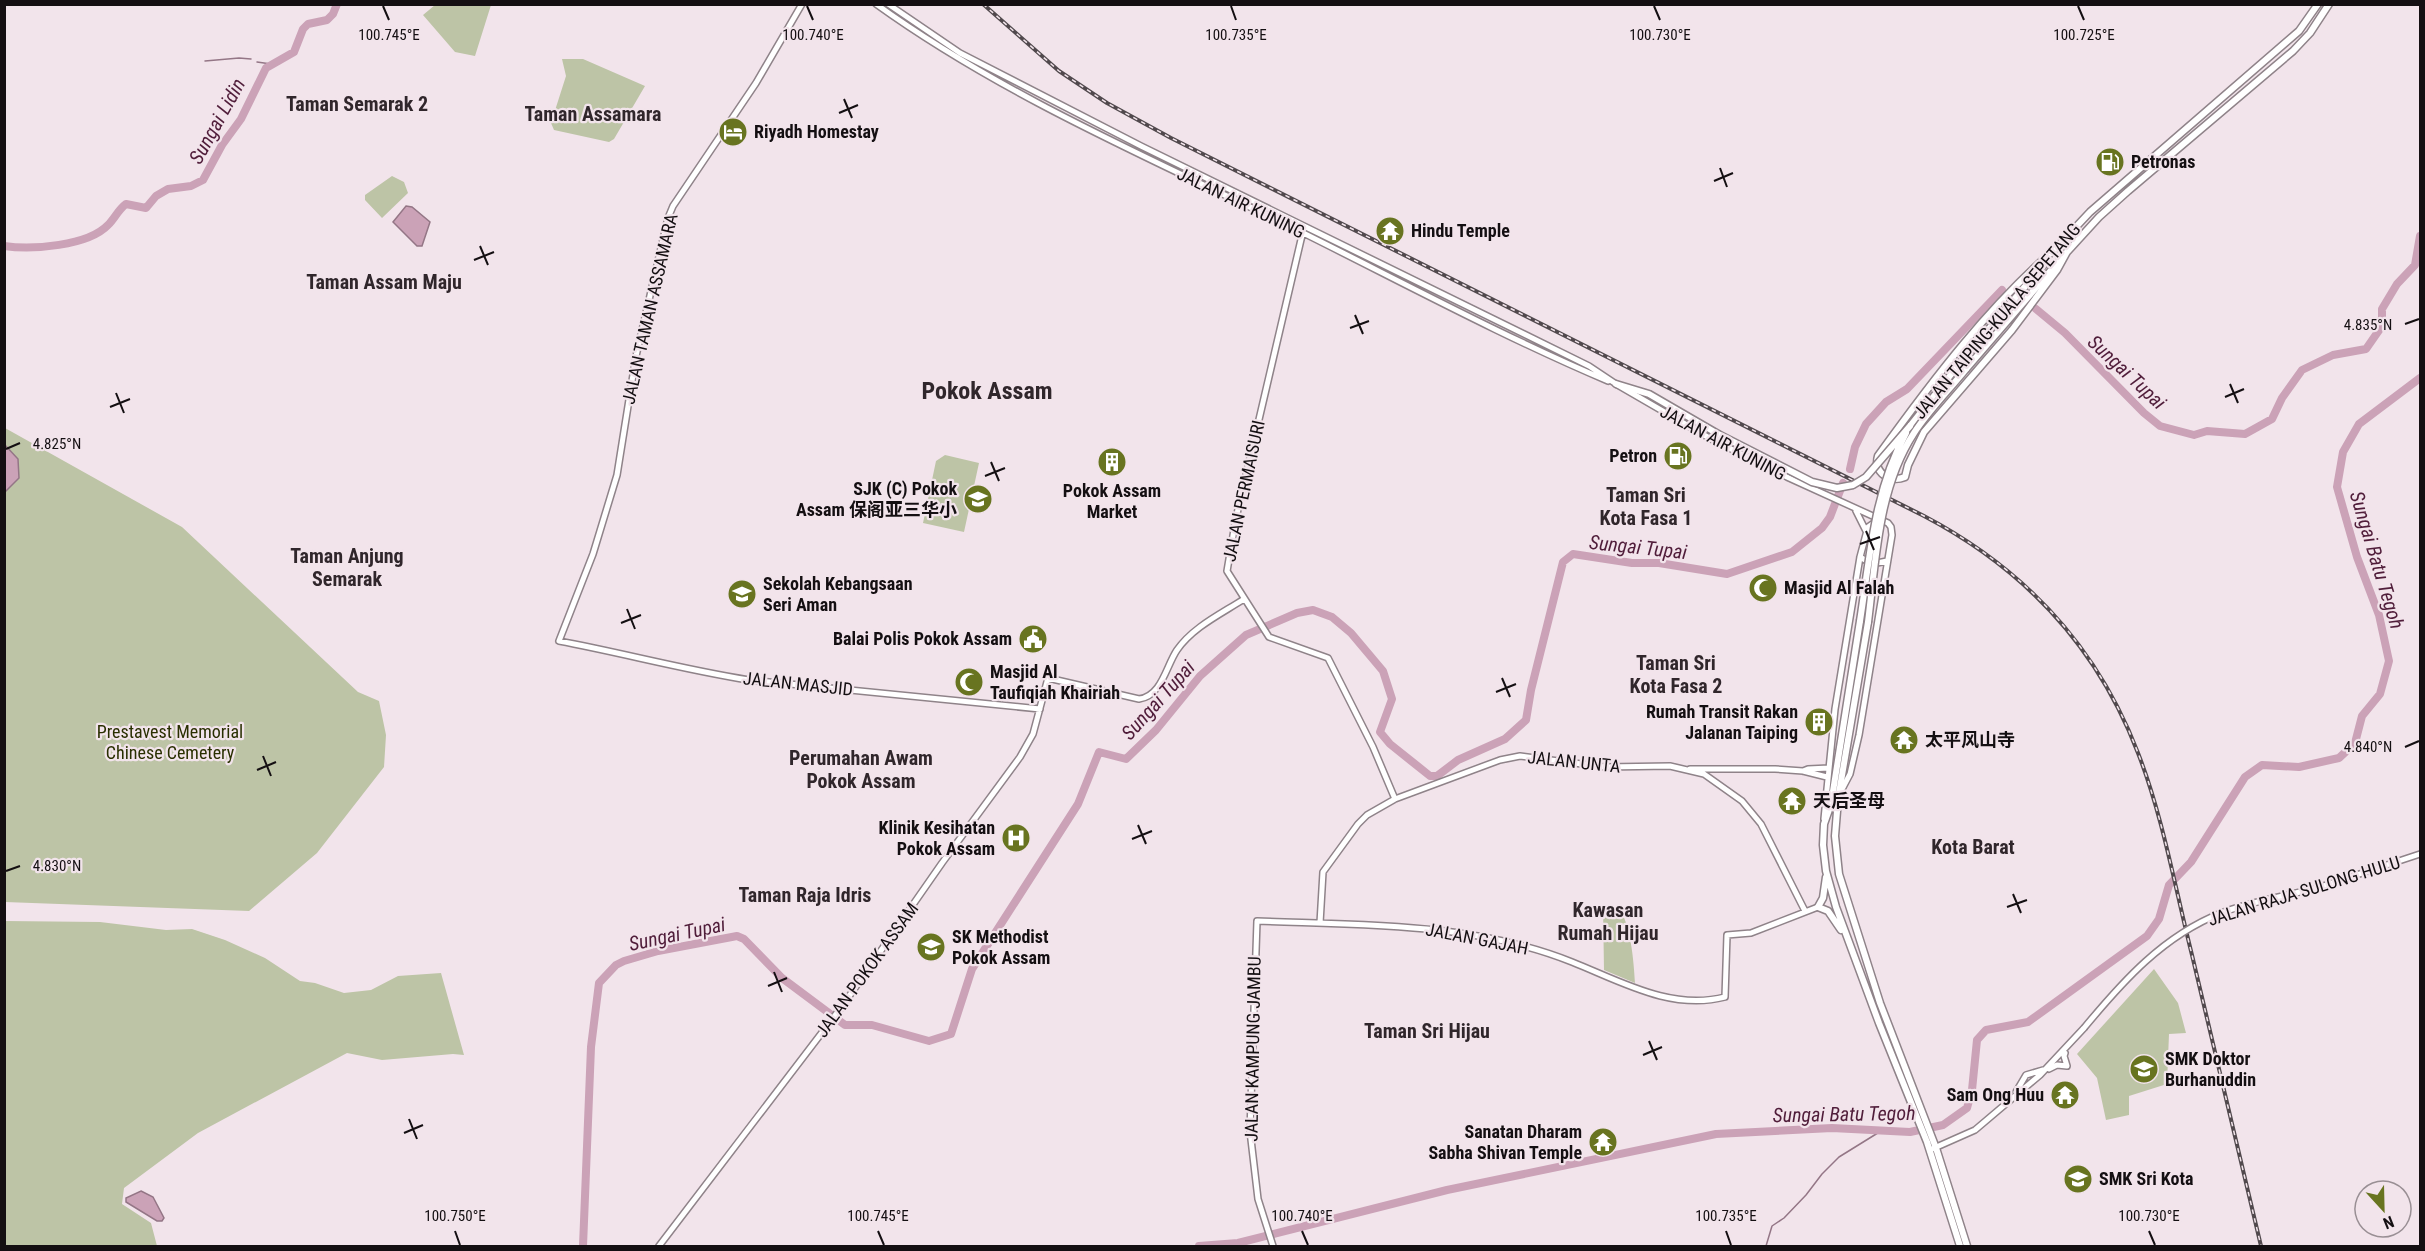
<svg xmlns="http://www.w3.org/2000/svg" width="2425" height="1251" font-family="'Roboto Condensed','Noto Sans SC',sans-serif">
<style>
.green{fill:#bdc4a6}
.water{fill:#cba2b7;stroke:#947686;stroke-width:1.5}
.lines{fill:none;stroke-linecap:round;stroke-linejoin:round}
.stream{stroke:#947686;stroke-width:1.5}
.river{stroke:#cba2b7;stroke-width:8}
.secondary-casing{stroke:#8f8389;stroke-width:8}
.primary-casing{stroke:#8f8389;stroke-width:9}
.secondary{stroke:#fff;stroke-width:5}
.primary{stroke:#fff;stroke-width:6}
.rail-casing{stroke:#51494d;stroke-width:4}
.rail{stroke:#f2e4eb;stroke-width:1.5;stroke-dasharray:4.5;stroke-linecap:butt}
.secondary-bridge-casing{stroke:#8f8389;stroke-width:8;stroke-linecap:butt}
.primary-bridge-casing{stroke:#8f8389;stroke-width:9;stroke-linecap:butt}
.secondary-bridge{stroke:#fff;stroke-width:5}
.primary-bridge{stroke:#fff;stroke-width:6}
.ticks{fill:none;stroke:#140f12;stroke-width:2}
.labels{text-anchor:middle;stroke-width:4.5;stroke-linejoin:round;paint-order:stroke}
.poi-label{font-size:18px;font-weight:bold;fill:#140f12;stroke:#f2e4eb;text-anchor:start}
.street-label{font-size:18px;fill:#140f12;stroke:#f2e4eb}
.park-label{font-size:18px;fill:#292f00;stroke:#f2e4eb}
.neighbourhood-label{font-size:20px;font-weight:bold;fill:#30262b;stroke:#f2e4eb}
.water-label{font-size:20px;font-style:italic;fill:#501d3a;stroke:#f2e4eb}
.district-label{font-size:24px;font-weight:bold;fill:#30262b;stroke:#f2e4eb}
.ticks-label{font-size:15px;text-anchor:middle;fill:#140f12;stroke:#f2e4eb;stroke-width:4.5;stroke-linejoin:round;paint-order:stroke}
</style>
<rect width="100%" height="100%" fill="#f2e4eb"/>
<path class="green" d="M435,5H491L475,56L455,52L423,15Z
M562,59H583L645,86L614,139L609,142L554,130L551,123L566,76Z
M392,176L404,182L408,193L382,218L365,200V195Z
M5,428L182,527L358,692L379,701L386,735L384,767L317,853L249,911L5,902Z
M945,455L979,463L964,532L923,523L936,461Z
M1603,907L1618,908C1631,921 1634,965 1635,983L1604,970Z
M5,921L100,922L166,930L192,929L225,940L265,958L300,981L315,983L344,993L371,990L398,976L441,973L464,1055L453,1054L382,1060L347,1053L198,1133L124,1188L122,1204L151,1223L157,1246H5Z
M2154,969L2178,1003L2186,1033L2169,1034L2167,1084L2129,1096V1115L2106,1120L2097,1078L2077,1054Z"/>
<path class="water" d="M406,206L412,207L430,222L422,246H417L393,222Z
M4,444L18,459L19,478L5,492Z
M141,1191L153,1197L164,1218L162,1221H157L126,1202V1198Z"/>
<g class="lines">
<path class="stream" d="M205,61L239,58L251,59
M257,62L271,64
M1766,1246L1772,1226L1784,1218L1806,1195L1822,1174L1839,1157L1881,1131"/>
<path class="river" d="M4,246C32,250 88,246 108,225C115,218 118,210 126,204L146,208L156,196L168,189L191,186L203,180L222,145L241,119L266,68L294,52L303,29L308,24L327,20L333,14L337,4
M2036,309L2065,333L2144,413L2160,426L2194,435L2207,431L2245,434L2272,419L2282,398L2302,370L2333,355L2366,349L2382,326V309L2397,284L2415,265L2420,236
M1850,469L1855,447L1866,424L1886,402L1907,389L2002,290
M583,1246L591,1047L599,983L616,965L624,961L658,951L737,936L744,939L782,978L845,1025H872L929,1041L951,1034L972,969L1078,804L1099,752L1126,759L1156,730L1200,676L1246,635L1297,613L1313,610L1332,617L1351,633L1383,671L1392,699L1380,732L1390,744L1430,776H1437L1458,760L1505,739L1526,720L1531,690L1563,562L1573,554L1632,563H1659L1727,574L1792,552L1822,528L1830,517L1843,483
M1199,1246L1238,1243L1447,1190L1716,1134L1832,1128L1910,1132L1943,1125L1967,1108L1972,1090L1977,1040L1986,1030L2028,1022L2147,936L2159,919L2169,885L2191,862L2245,777L2262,765L2299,767L2339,758L2355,743L2362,716L2380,694L2389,661L2379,615L2357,557L2337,487L2343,452L2359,424L2420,378"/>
<g class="secondary-casing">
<path id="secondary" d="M802,4L756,83L673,206L668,218L636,356L617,475L593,554L559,641C623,653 685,670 749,680L1040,709
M876,4C1001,94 1145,156 1283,223C1391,276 1497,334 1608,381
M888,4L960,53L1141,146L1589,366L1616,384L1711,439L1787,477L1888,523L1891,527L1892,535L1859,735L1850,774L1840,793
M1303,231L1236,518L1227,571L1269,637L1328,658L1373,747L1395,799
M1856,511L1866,531
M1860,557L1872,564L1887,561
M1690,769H1775L1803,771L1827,777
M1803,771L1808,769L1829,768
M1824,819L1835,709L1860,557L1868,527L1878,520
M2320,887L2420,854
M1320,923L1323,872L1358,824L1367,815L1395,799L1500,760L1520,756L1605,767L1670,766L1704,774L1742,801L1761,824L1805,911
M2049,1069L2057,1065L2067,1066L2064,1056L2065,1053
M2016,1092L2026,1075L2043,1070
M1932,1149L1975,1130L2040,1075L2084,1028
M659,1246L843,1005L942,863L1020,757L1033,734L1048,678L1139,699C1162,696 1166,666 1177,650C1193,627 1221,614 1244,599
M1273,1246L1258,1199L1250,1131L1257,921C1362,925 1472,922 1572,962C1620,981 1671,1011 1725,997L1727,935L1751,933L1818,907"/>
</g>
<g class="primary-casing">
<path id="primary" d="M2061,244C1990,304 1932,381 1878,456C1873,473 1890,483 1905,477L1908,465L1924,432L2012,330L2057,270L2068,250
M2059,245L2090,212L2299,31L2318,4
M2067,252L2099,217L2128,191L2293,51L2310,33L2329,4
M1966,369L2060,260
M1616,384L1649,394L1718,434
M1910,426L1965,357L2045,263
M1860,621L1831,804L1824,824L1823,845L1826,871L1836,907L1879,1023L1927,1142L1960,1246
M1868,622L1838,799L1835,836L1839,874L1880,1003L1936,1148L1967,1246
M1826,877L1823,898L1818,907L1828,911L1841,930"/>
</g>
<use href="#secondary" class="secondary"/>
<use href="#primary" class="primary"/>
<g class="rail-casing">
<path id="rail" d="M983,4L1059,71L1107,103L1171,138L1924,516C2025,569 2097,646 2138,753C2163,817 2175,888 2192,955C2215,1052 2238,1149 2261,1246"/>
</g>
<use href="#rail" class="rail"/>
<g class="secondary-bridge-casing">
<path id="secondary-bridge" d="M2084,1028C2123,981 2163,936 2221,913C2252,901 2287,896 2320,887"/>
</g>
<g class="primary-bridge-casing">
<path id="primary-bridge" d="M1718,434L1812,482L1837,488L1853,485L1866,477L1910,426
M1860,621C1870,557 1874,491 1906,433
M1868,622C1876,559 1878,488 1914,433C1929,410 1949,390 1966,369"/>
</g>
<use href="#secondary-bridge" class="secondary-bridge"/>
<use href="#primary-bridge" class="primary-bridge"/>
</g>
<path class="ticks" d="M383,6L389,20M807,6L813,20M1231,6L1236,20M1654,6L1660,20M2078,6L2084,20M844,99L852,118M839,113L858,105M1720,168L1727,187M1714,181L1733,173M480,246L488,265M474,260L494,252M1355,315L1363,334M2405,324L2419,319M1350,328L1369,321M2230,384L2238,403M116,393L124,413M2225,397L2244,389M110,407L130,399M6,449L20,443M991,462L999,481M985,476L1005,468M1866,531L1874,550M1860,544L1880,537M627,609L635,629M621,623L641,615M1502,678L1510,697M1496,692L1516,684M2405,747L2419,741M263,756L271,776M257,770L276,762M1138,825L1146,844M1132,839L1152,831M6,871L20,866M2013,894L2021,913M2007,907L2027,900M774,972L782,992M768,986L787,978M1649,1041L1657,1060M1643,1055L1662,1047M409,1119L417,1139M404,1133L423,1125M455,1231L460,1245M878,1231L884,1245M1302,1231L1308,1245M1726,1231L1731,1245M2149,1231L2155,1245"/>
<defs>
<g id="hotel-disc" transform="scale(1.5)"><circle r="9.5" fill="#687420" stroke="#f2e4eb"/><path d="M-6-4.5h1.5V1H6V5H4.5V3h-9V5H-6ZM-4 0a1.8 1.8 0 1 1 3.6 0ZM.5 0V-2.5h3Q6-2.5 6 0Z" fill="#fff"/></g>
<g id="fuel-disc" transform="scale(1.5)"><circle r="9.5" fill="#687420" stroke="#f2e4eb"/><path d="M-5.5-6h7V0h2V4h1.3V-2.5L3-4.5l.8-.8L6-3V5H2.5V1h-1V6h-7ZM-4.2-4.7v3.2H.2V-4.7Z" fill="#fff"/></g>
<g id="temple-disc" transform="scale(1.5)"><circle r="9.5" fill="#687420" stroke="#f2e4eb"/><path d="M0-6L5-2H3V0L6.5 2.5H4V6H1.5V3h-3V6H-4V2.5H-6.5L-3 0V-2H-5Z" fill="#fff"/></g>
<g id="building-disc" transform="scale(1.5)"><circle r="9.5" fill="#687420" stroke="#f2e4eb"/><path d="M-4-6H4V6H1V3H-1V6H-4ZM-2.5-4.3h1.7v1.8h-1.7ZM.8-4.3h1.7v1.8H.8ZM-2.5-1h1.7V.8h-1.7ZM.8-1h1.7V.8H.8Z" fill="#fff"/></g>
<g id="school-disc" transform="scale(1.5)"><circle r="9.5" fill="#687420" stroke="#f2e4eb"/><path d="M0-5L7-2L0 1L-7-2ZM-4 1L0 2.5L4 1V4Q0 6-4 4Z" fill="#fff"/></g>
<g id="mosque-disc" transform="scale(1.5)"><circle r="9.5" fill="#687420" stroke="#f2e4eb"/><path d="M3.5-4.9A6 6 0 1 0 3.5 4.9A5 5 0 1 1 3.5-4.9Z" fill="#fff"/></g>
<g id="civic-disc" transform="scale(1.5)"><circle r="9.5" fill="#687420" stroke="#f2e4eb"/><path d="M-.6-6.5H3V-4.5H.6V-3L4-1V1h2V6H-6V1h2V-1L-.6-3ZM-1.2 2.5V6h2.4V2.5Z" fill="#fff"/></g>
<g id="hospital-disc" transform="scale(1.5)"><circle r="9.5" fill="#687420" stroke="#f2e4eb"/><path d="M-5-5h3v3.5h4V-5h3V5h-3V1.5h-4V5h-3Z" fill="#fff"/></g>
</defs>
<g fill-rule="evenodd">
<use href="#hotel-disc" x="733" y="132"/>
<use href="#fuel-disc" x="2110" y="162"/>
<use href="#temple-disc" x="1390" y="231"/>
<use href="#fuel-disc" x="1678" y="456"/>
<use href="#building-disc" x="1112" y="462"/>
<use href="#school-disc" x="978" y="499"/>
<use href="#mosque-disc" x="1763" y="588"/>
<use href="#school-disc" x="742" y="594"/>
<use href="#civic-disc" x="1033" y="639"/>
<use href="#mosque-disc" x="969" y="682"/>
<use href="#building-disc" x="1819" y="722"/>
<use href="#temple-disc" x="1904" y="740"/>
<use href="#temple-disc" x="1792" y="801"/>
<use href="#hospital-disc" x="1016" y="838"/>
<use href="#school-disc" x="931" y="947"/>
<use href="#school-disc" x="2144" y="1069"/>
<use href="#temple-disc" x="2065" y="1095"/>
<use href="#temple-disc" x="1603" y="1142"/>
<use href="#school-disc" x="2078" y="1179"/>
</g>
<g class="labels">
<g class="poi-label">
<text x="754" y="138">Riyadh Homestay</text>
<text x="2131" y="168">Petronas</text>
<text x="1411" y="237">Hindu Temple</text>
<text x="1657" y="462" text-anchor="end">Petron</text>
<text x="957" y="495" text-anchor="end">SJK (C) Pokok<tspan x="957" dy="21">Assam 保阁亚三华小</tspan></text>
<text x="1112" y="497" text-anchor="middle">Pokok Assam<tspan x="1112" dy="21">Market</tspan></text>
<text x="763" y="590">Sekolah Kebangsaan<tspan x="763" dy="21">Seri Aman</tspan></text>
<text x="1784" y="594">Masjid Al Falah</text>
<text x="1012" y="645" text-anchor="end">Balai Polis Pokok Assam</text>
<text x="990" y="678">Masjid Al<tspan x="990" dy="21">Taufiqiah Khairiah</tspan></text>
<text x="1798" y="718" text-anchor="end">Rumah Transit Rakan<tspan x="1798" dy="21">Jalanan Taiping</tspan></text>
<text x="1925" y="746">太平风山寺</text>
<text x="1813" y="807">天后圣母</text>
<text x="995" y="834" text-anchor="end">Klinik Kesihatan<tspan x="995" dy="21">Pokok Assam</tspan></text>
<text x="952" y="943">SK Methodist<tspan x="952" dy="21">Pokok Assam</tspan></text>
<text x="2165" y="1065">SMK Doktor<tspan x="2165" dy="21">Burhanuddin</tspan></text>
<text x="2044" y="1101" text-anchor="end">Sam Ong Huu</text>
<text x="1582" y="1138" text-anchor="end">Sanatan Dharam<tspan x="1582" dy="21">Sabha Shivan Temple</tspan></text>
<text x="2099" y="1185">SMK Sri Kota</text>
</g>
<g class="street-label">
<text transform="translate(1241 203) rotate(26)" y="6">JALAN AIR KUNING</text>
<text transform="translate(650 309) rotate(-77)" y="6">JALAN TAMAN ASSAMARA</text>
<text transform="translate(1997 321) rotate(-50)" y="6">JALAN TAIPING-KUALA SEPETANG</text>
<text transform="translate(1723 443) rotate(28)" y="6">JALAN AIR KUNING</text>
<text transform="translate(1244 491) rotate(-78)" y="6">JALAN PERMAISURI</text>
<text transform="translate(798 684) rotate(6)" y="6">JALAN MASJID</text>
<text transform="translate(1574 762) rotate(6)" y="6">JALAN UNTA</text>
<text transform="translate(2304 891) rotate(-17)" y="6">JALAN RAJA SULONG HULU</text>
<text transform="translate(1477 939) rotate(11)" y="6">JALAN GAJAH</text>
<text transform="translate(867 970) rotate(-54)" y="6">JALAN POKOK ASSAM</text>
<text transform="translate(1253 1049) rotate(-89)" y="6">JALAN KAMPUNG JAMBU</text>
</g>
<g class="park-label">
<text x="170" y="738">Prestavest Memorial<tspan x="170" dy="21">Chinese Cemetery</tspan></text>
</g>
<g class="neighbourhood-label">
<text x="357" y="111">Taman Semarak 2</text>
<text x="593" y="121">Taman Assamara</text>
<text x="384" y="289">Taman Assam Maju</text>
<text x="1646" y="502">Taman Sri<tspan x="1646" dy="23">Kota Fasa 1</tspan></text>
<text x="347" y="563">Taman Anjung<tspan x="347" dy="23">Semarak</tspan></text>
<text x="1676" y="670">Taman Sri<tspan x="1676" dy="23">Kota Fasa 2</tspan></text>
<text x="861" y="765">Perumahan Awam<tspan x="861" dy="23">Pokok Assam</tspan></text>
<text x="1973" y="854">Kota Barat</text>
<text x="805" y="902">Taman Raja Idris</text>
<text x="1608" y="917">Kawasan<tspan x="1608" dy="23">Rumah Hijau</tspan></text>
<text x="1427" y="1038">Taman Sri Hijau</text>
</g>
<g class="water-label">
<text transform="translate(217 121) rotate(-61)" y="7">Sungai Lidin</text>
<text transform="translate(2127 372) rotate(43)" y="7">Sungai Tupai</text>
<text transform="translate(1638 547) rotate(6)" y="7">Sungai Tupai</text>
<text transform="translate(2377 560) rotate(73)" y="7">Sungai Batu Tegoh</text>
<text transform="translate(1158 700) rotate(-48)" y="7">Sungai Tupai</text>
<text transform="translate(677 934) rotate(-12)" y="7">Sungai Tupai</text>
<text transform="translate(1844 1114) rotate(-1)" y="7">Sungai Batu Tegoh</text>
</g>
<g class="district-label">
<text x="987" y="399">Pokok Assam</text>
</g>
</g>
<g class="ticks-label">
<text x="389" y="40">100.745°E</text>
<text x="813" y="40">100.740°E</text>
<text x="1236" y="40">100.735°E</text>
<text x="1660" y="40">100.730°E</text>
<text x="2084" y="40">100.725°E</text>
<text x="2368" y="330">4.835°N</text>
<text x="57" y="449">4.825°N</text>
<text x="2368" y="752">4.840°N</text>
<text x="57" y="871">4.830°N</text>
<text x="455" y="1221">100.750°E</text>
<text x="878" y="1221">100.745°E</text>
<text x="1302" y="1221">100.740°E</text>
<text x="1726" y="1221">100.735°E</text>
<text x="2149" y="1221">100.730°E</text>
</g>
<rect width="2425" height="1251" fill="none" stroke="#140f12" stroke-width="12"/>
<g transform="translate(2383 1209) rotate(158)"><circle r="28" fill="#f2e4eb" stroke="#998f94" stroke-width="1.5"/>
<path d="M0-4.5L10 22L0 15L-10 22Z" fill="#687420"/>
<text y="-9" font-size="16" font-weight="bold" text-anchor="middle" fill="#140f12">N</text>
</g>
</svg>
